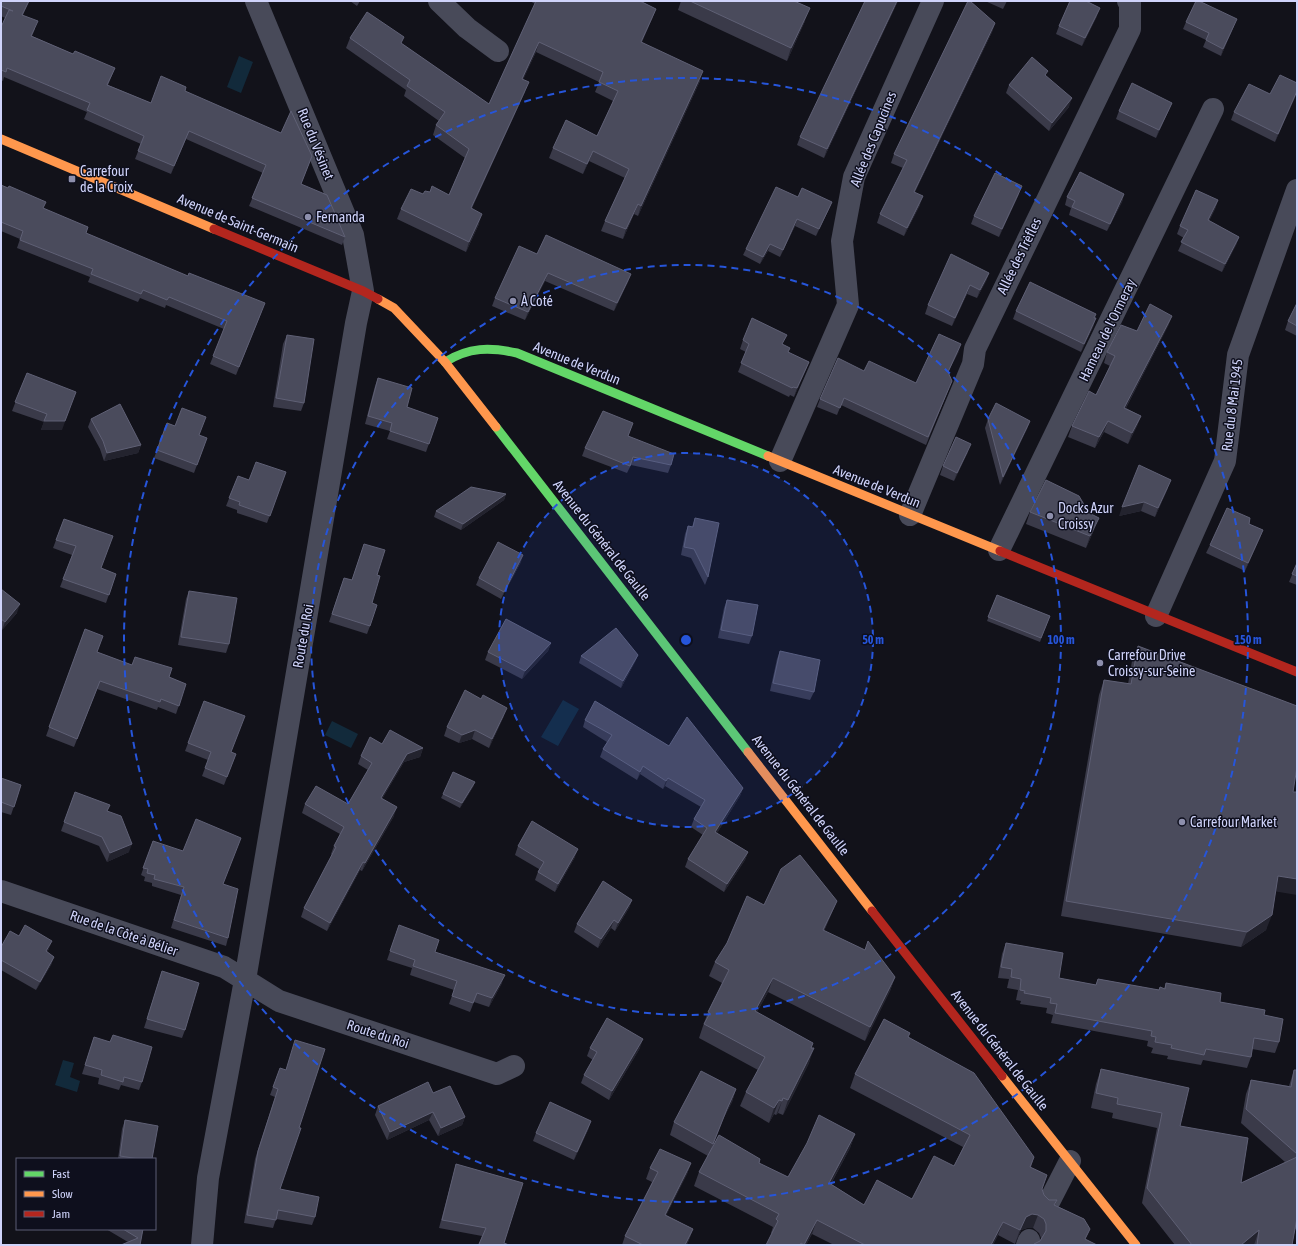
<svg xmlns="http://www.w3.org/2000/svg" width="1298" height="1246" font-family="'Asap Condensed',sans-serif">
<style>
.water{fill:#122a3b}
.lines{fill:none;stroke-linecap:round;stroke-linejoin:round}
.street{stroke:#484a59;stroke-width:22}
.fast{stroke:#63d668;stroke-width:9}
.slow{stroke:#ff974d;stroke-width:9}
.jam{stroke:#b3261e;stroke-width:9}
.wall{fill:#3a3a49}
.shaded-wall{fill:#23232e}
.building{fill:#4a4b5c;stroke:#5f6075}
.ring{fill:none;stroke:#2655da;stroke-width:2;stroke-dasharray:7 5}
.poi-dot{fill:#8d8fac;stroke:#0e0f1d;stroke-width:1.5}
.labels{text-anchor:middle;stroke-width:3;stroke-linejoin:round;paint-order:stroke}
.street-label{font-size:14px;fill:#cfd3fa;stroke:#0e0f1d}
.poi-label{font-size:14px;fill:#cfd3fa;stroke:#0e0f1d;text-anchor:start}
.centre{fill:#2655da;stroke:#0e0f1d;stroke-width:2}
.ring-label{font-size:12px;text-anchor:middle;font-weight:bold;fill:#2655da;stroke:#0e0f1d;stroke-width:3;stroke-linejoin:round;paint-order:stroke}
</style>
<rect width="100%" height="100%" fill="#12121a"/>
<path class="water" d="M239,56L253,62L241,93L227,87Z
M563,700L579,709L558,746L541,737Z
M332,721L358,734L351,748L325,735Z
M63,1060L74,1063L70,1077L80,1081L77,1092L55,1085Z"/>
<g class="lines">
<path class="street" d="M439,1L467,28L498,51
M780,461L848,305L842,241L854,177L933,1
M910,515L973,364L975,349L1130,29V3L1128,1
M999,550L1213,109
M1156,616L1225,461L1238,355L1297,190
M1,891L224,967L279,1001L497,1074L514,1066
M1049,1202L1070,1161
M202,1245L208,1178L245,980L356,323L363,291L353,235L256,1
M1027,1245L1029,1240"/>
<path class="fast" d="M445,362C469,347 490,347 517,353L768,456
M496,427L748,752"/>
<path class="slow" d="M1,139L214,229
M378,299L394,308L445,362L496,427
M768,456L1000,551
M748,752L872,911
M1002,1076L1136,1245"/>
<path class="jam" d="M214,229L363,291L378,299
M1000,551L1297,672
M872,911L1002,1076"/>
</g>
<path class="wall" d="M1,1H29L23,15L35,29L32,36L73,54L115,68L108,85L151,103L185,91L312,156L301,184L345,237L342,245L249,206L263,173L186,139L171,174L135,159L141,144L84,119L87,112L4,77L3,81L1,80V27L5,18L1,16Z
M350,1H360L357,6Z
M530,1H640L656,9L652,19L642,42L700,81L638,216L634,214L623,239L601,231L605,221L625,178L589,161L583,174L549,158L553,148L597,136L613,101L595,92L599,82L536,52L523,79L525,92L472,208L479,224L466,252L397,219L401,209L423,194L449,195L465,158L433,135L436,125L439,121L404,96L406,90L346,48L350,38L402,44L489,104L535,4Z
M681,1H794L805,21L787,61L678,10Z
M898,1L824,158L797,145L800,137Z
M985,1H1007L1003,9Z
M1097,16L1082,46L1056,34L1059,26Z
M1186,22L1234,26L1221,56L1203,47L1206,40L1183,29Z
M995,23L992,32L915,192L920,205L904,236L877,223L880,214L903,168L891,163L894,154Z
M1046,76L1069,107L1049,131L1006,93L1009,85Z
M1297,83V93L1275,142L1231,120L1234,112L1270,94Z
M1172,103L1169,110L1156,138L1116,119L1119,111Z
M1,185L86,233L262,311L236,375L210,364L224,329L166,305L165,308L140,298L138,302L88,282L90,277L17,248L20,239L1,231Z
M1019,194L999,237L971,224L974,216Z
M1124,194L1122,202L1107,231L1069,215L1071,208L1065,205L1067,197Z
M798,197L832,202L829,209L816,236L795,226L780,257L768,251L760,264L743,255L746,249Z
M1218,200L1215,209L1209,221L1239,237L1236,245L1222,272L1178,251L1184,238L1177,234L1180,226Z
M537,254L631,274L628,282L614,311L545,281L525,320L492,306L495,298Z
M989,273L986,281L977,298L967,294L952,326L925,314L928,305Z
M1297,303V336L1285,330L1288,321Z
M1016,311L1094,318H1096L1093,327L1081,352L1013,319Z
M1172,316L1168,326L1126,408L1141,416L1137,426L1128,444L1104,432L1095,448L1068,437L1072,426L1096,395L1110,366L1104,363L1107,352L1137,331Z
M287,335L304,403L301,411L273,407L283,344Z
M743,340L783,345L788,352L809,362L794,397L790,395L789,397L738,372L746,352L740,349Z
M959,351L948,372L949,388L926,445L841,405L837,415L817,407L820,399L864,371L916,383Z
M27,373L62,430H41L44,422L12,411Z
M378,378L407,407L438,418L426,452L387,439L390,431L365,424L375,386Z
M91,419L141,445L138,453L104,461L100,449L88,427Z
M988,419L1030,421L1027,429L1000,485L985,428Z
M167,423L207,438L194,473L154,458Z
M628,436L671,465L668,473L631,465L627,473L582,456L585,448Z
M968,452L954,481L940,475L943,466Z
M286,472L267,523L237,513V510L226,506L238,476L249,480Z
M1168,488L1155,517L1141,511L1119,516Z
M506,494L504,500L461,530L434,517L436,511Z
M1030,512L1094,530L1086,548L1026,524Z
M695,518L708,577L705,585L691,558L681,555L685,534L688,526L692,527Z
M64,519L101,568L116,574L106,603L60,587L72,555L53,548Z
M1249,524L1263,530L1260,538L1245,571L1206,553L1210,545Z
M364,544L377,575L372,603L370,626L367,634L329,622L341,586L352,580Z
M521,562L501,599L476,585L479,578Z
M1297,563V585L1289,582Z
M1,589L17,613L2,630L1,629Z
M189,591L229,644L226,653L178,645L186,599Z
M997,595L1050,616L1040,642L987,621Z
M727,600L752,636L749,644L718,638L724,608Z
M85,629L97,652L132,665L169,677L186,684L176,714L158,707L157,710L97,689L74,747L46,736Z
M551,643L548,651L522,679L485,660L488,652Z
M1138,646L1275,892L1266,930L1241,947L1061,916L1099,695L1104,680L1128,684L1132,661Z
M780,651L814,692L810,700L770,691L777,659Z
M638,655L635,662L621,688L579,663L581,656Z
M204,701L231,752L236,754L224,785L202,776L208,760L185,751Z
M504,716L489,748L472,739L459,743L444,736L447,727Z
M585,720L669,746L743,788L740,796L717,833L748,852L745,860L724,892L685,867L688,859L703,835L691,827L694,819L701,807L665,786L663,789L640,774L637,780L600,757L603,749L607,742L583,727Z
M382,744L423,748L420,757L404,762L382,799L394,816L362,871L360,870L327,931L301,917L304,908L332,855L331,854L334,846L340,834L302,813L305,804H348L368,770L358,764L361,756Z
M1,778L21,785L11,815L1,812Z
M475,782L473,787L460,808L441,798L443,794Z
M75,792L129,852L107,862L99,846L61,831Z
M153,841L223,884L228,938L226,946L171,928L181,895L152,886V883L144,881L145,877L141,875Z
M518,846L575,857L555,892L535,880L539,869L515,855Z
M632,900L629,908L615,931L611,928L598,948L574,932L577,924Z
M837,901L831,915L824,931L895,977L890,991L865,1041L768,992L757,1012L812,1048L809,1063L783,1115L778,1113L776,1115L774,1114L769,1123L740,1106L746,1092L758,1070L699,1038L703,1026L708,1012L722,983L709,976L715,962L764,905Z
M399,925L435,952L502,983L489,1007L474,1002L470,1012L449,1004L454,990L410,975L412,968L387,960Z
M19,936L49,949L47,952L54,957L51,965L36,990L1,970V947Z
M1006,943L1059,978L1096,985L1098,979L1159,990L1160,987L1164,989L1166,983L1220,1002L1264,1015L1279,1042L1275,1053L1252,1049L1251,1057L1247,1068L1203,1060L1201,1065L1167,1059L1168,1056L1151,1053L1153,1048L1147,1046L1148,1041L1051,1023L1053,1015L1046,1013L1047,1008L1020,1004L1021,1001L1016,1000L1018,990L1007,988L1009,979L998,978L1002,954Z
M162,971L185,1030L182,1038L144,1028Z
M94,1037L142,1082L139,1090L121,1085L119,1090L98,1084L99,1078L82,1074Z
M908,1037L1034,1157L1031,1167L1042,1189L1044,1195L1049,1200H1057L1055,1205L1084,1219L1040,1241L1041,1238L1039,1233L1033,1228H1027L1021,1230L1015,1244L998,1235L993,1245H834L812,1234L806,1245H766L772,1233H771L773,1227L694,1186L699,1172L708,1156L670,1135L674,1122L736,1089L732,1102L722,1121L712,1148L759,1163L788,1177L855,1134L850,1148L831,1184L864,1205L912,1199L954,1166L963,1147L850,1088L855,1074Z
M590,1048H640L609,1100L581,1083L584,1075L593,1060L587,1056Z
M280,1068L299,1128L280,1189L315,1217L312,1225L276,1219L273,1228L244,1223L255,1159L275,1097L270,1095Z
M1101,1069L1180,1126L1241,1183L1285,1162L1241,1123L1246,1094L1251,1080L1289,1086L1294,1070H1297V1230L1295,1229L1292,1245H1175L1142,1203L1157,1128L1112,1118L1113,1113L1091,1108L1096,1084Z
M433,1093L465,1117L462,1125L438,1136L429,1120L387,1140L375,1115L378,1106Z
M125,1120L152,1159H118L122,1129Z
M591,1121L588,1130L574,1160L533,1141L536,1133Z
M691,1163L687,1174L666,1215L693,1229L687,1245H622L625,1236L652,1182L646,1179L650,1168Z
M456,1164L504,1243L509,1245H479L482,1236L439,1228L454,1172Z
M106,1229H143L140,1245L128,1242Z"/>
<path class="shaded-wall" d="M897,1H898L824,158L827,149Z
M810,8L805,21L787,61L791,48Z
M1100,8L1097,16L1082,46L1085,38Z
M656,9L652,19L637,52L641,42Z
M1237,19L1234,26L1221,56L1223,49Z
M995,23L992,32L911,200L914,192Z
M539,42L536,52L519,89L522,79Z
M703,71L700,81L638,216L641,206Z
M529,82L525,92L467,218L471,208Z
M1297,91V93L1275,142L1278,134Z
M1072,98L1069,107L1049,131L1052,123Z
M1172,103L1169,110L1156,138L1159,130Z
M189,131L186,139L171,174L174,166Z
M593,151L589,161L583,174L587,164Z
M1022,186L1019,194L999,237L1002,229Z
M1124,194L1122,202L1107,231L1110,224Z
M923,196L920,205L904,236L907,228Z
M1218,200L1215,209L1205,229L1208,220Z
M832,202L829,209L816,236L819,229Z
M638,204L634,214L623,239L626,229Z
M482,214L479,224L466,252L469,242Z
M797,219L795,226L780,257L783,250Z
M1239,237L1236,245L1222,272L1225,264Z
M770,244L768,251L760,264L763,257Z
M548,273L545,281L525,320L528,312Z
M989,273L986,281L977,298L980,290Z
M631,274L628,282L614,311L617,303Z
M970,285L967,294L952,326L955,318Z
M1172,316L1168,326L1120,419L1124,408Z
M1096,318L1093,327L1081,352L1084,344Z
M961,344L959,351L945,379L948,372Z
M809,362L806,370L794,397L797,388Z
M76,392L62,430H41L44,421Z
M1141,416L1137,426L1128,444L1132,433Z
M1030,421L1027,429L1000,485L1003,477Z
M1108,421L1104,432L1095,448L1099,437Z
M971,444L968,452L954,481L957,473Z
M141,445L138,453L104,461L107,453Z
M1171,480L1168,488L1155,517L1158,508Z
M506,494L504,500L461,530L463,524Z
M1144,502L1141,511L1119,516L1122,507Z
M1099,518L1094,530L1086,548L1090,536Z
M1263,530L1260,538L1245,571L1248,563Z
M523,555L521,562L501,599L504,592Z
M20,604L17,613L2,630L5,622Z
M551,643L548,651L522,679L525,671Z
M638,655L635,662L621,688L623,681Z
M507,708L504,716L489,748L492,739Z
M475,730L472,739L459,743L462,735Z
M423,748L420,757L404,762L378,806L381,798L407,754Z
M643,766L640,774L637,780L640,772Z
M668,778L665,786L663,789L666,781Z
M475,782L473,787L460,808L462,803Z
M743,788L740,796L713,840L715,832Z
M397,807L394,816L362,871L365,863Z
M132,844L129,852L107,862L110,853Z
M578,849L575,857L555,892L558,884Z
M748,852L745,860L724,892L727,884Z
M363,862L360,870L327,931L330,923Z
M1278,876L1297,879V895L1273,891Z
M632,900L629,908L615,931L618,923Z
M837,901L831,915L817,944L823,930Z
M1272,915L1266,930L1241,947L1247,932Z
M614,920L611,928L598,948L601,939Z
M52,941L49,949L43,959L46,951Z
M54,957L51,965L36,990L40,982Z
M505,975L502,983L489,1007L492,998Z
M895,977L890,991L865,1041L870,1027Z
M773,978L768,992L750,1025L755,1011Z
M643,1039L640,1048L609,1100L612,1091Z
M814,1048L809,1063L783,1115L788,1100Z
M736,1089L732,1102L722,1121L709,1157L727,1109Z
M783,1098L778,1113L776,1115L782,1101Z
M779,1100L774,1114L769,1123L774,1108Z
M433,1112L429,1120L387,1140L390,1132Z
M465,1117L462,1125L438,1136L441,1128Z
M591,1121L588,1130L574,1160L577,1152Z
M855,1134L850,1148L824,1196L829,1183Z
M691,1163L687,1174L661,1226L665,1215Z
M1032,1214L1038,1215L1033,1228H1027L1021,1230L1015,1244L1020,1230L1026,1217Z
M817,1220L812,1234L806,1245H804Z
M1003,1222L998,1235L993,1245H991Z
M693,1229L687,1245H685Z
M1259,1230L1254,1245H1241Z"/>
<path class="building" d="M1,1H29L22,15L38,21L31,36L73,54L75,51L115,68L107,85L151,103L161,76L186,87L185,91L281,133L291,111L312,156L301,184L327,195L345,237L252,198L266,165L189,131L174,166L138,151L144,136L87,110L90,103L7,68L6,72L1,70V27L9,10L13,11L1,6Z
M536,1H640L656,9L641,42L703,71L641,206L638,204L626,229L605,221L629,169L593,151L587,164L553,148L566,120L597,136L618,91L599,82L603,72L539,42L522,79L529,82L471,208L482,214L469,242L401,209L411,189L423,194L425,191L430,192L432,186L449,195L469,149L436,125L445,112L407,86L410,80L350,38L367,12L404,37L401,43L489,104Z
M690,1H794L810,8L791,48Z
M865,1H897L827,149L800,137Z
M968,1H970L995,23L914,192L923,196L907,228L880,214L907,160L894,154Z
M1070,1H1086L1100,8L1085,38L1059,26Z
M1196,1H1199L1237,19L1223,49L1206,40L1209,33L1186,22Z
M1032,57L1048,71L1045,75L1072,98L1052,123L1009,85Z
M1280,75L1297,83V91L1278,134L1234,112L1249,84L1270,94Z
M1132,83L1172,103L1159,130L1119,111Z
M1080,172L1124,194L1110,224L1072,207L1075,201L1067,197Z
M995,173L1022,186L1002,229L974,216Z
M1,185L8,188L9,186L46,202L43,208L88,227L86,233L188,276L189,273L265,303L239,367L213,356L227,321L169,297L167,300L143,290L141,294L91,274L93,269L20,240L23,231L1,222Z
M776,187L798,197L802,188L832,202L819,229L797,219L783,250L770,244L763,257L746,249Z
M1196,190L1218,200L1208,220L1239,237L1225,264L1181,242L1188,230L1180,226Z
M546,235L631,274L617,303L548,273L528,312L495,298L519,246L537,254Z
M951,254L989,273L980,290L970,285L955,318L928,305Z
M1030,282L1096,314L1094,318H1096L1084,344L1016,311Z
M1297,303V326L1288,321Z
M1150,304L1172,316L1124,408L1141,416L1132,433L1108,421L1099,437L1072,426L1089,391L1096,395L1115,356L1107,352L1121,325L1137,331Z
M752,318L787,335L782,344L790,348L788,352L809,362L797,388L793,387L792,388L741,363L749,344L743,340Z
M939,334L961,344L948,372L952,381L928,437L844,398L840,408L820,399L838,358L864,371L869,361L916,383Z
M287,335L314,339L304,403L276,398Z
M27,373L76,392L65,421H44L47,414L15,402Z
M378,378L412,388L407,407L438,418L429,444L390,431L392,423L368,416Z
M996,403L1030,421L1003,477L988,419Z
M120,404L141,445L107,453L103,441L91,419Z
M182,408L206,417L199,435L207,438L197,465L157,450L167,423L175,426Z
M603,411L633,423L628,436L674,454L671,465L633,457L630,466L585,448Z
M956,437L971,444L957,473L943,466Z
M256,462L286,472L270,516L239,505L240,502L229,498L238,476L249,480Z
M1139,465L1171,480L1158,508L1144,502L1122,507Z
M1046,480L1079,496L1089,513L1099,518L1090,536L1030,512Z
M471,487L506,494L463,524L436,511Z
M1227,508L1250,518L1249,524L1263,530L1248,563L1210,545Z
M695,518L719,523L708,577L694,549L684,547L688,526L693,527Z
M64,519L113,536L101,568L116,574L109,595L63,579L76,546L56,540Z
M498,542L523,555L504,592L479,578Z
M364,544L385,550L377,575L380,576L372,603L377,605L370,626L332,614L344,578L352,580Z
M1297,563V576L1292,574Z
M1,589L20,604L5,622L1,619Z
M189,591L237,598L229,644L181,637Z
M997,595L1050,616L1041,638L988,617Z
M727,600L758,605L752,636L721,630Z
M506,619L551,643L525,671L488,652Z
M616,628L638,655L623,681L581,656Z
M85,629L103,636L97,652L132,665L135,657L172,668L169,677L186,684L179,706L161,699L160,702L100,681L77,739L49,727Z
M1138,646L1297,706V767L1293,792H1297V879L1278,876L1272,915L1247,932L1066,901L1104,680L1131,684Z
M780,651L820,660L814,692L773,683Z
M465,690L481,699L483,695L507,708L492,739L475,730L462,735L447,727Z
M204,701L245,716L231,752L236,754L227,777L205,768L211,752L188,743Z
M595,701L669,746L687,717L743,788L715,832L748,852L727,884L688,859L707,828L694,819L705,800L668,778L666,781L643,766L640,772L603,749L612,735L585,720Z
M390,730L423,748L407,754L381,798L397,807L365,863L363,862L330,923L304,908L336,847L334,846L344,827L305,804L316,786L348,804L372,763L361,756L370,737L382,744Z
M453,772L475,782L462,803L443,794Z
M1,778L21,785L14,807L1,802Z
M75,792L110,805L107,811L121,816L132,844L110,853L102,837L64,822Z
M196,819L241,838L223,884L238,889L228,938L174,920L184,887L154,879L155,875L147,873L148,869L143,868L153,841L183,851Z
M532,821L578,849L558,884L538,872L544,862L518,846Z
M800,855L837,901L823,930L865,950L868,941L895,977L870,1027L773,978L755,1011L813,1043L811,1048H814L788,1100L783,1098L782,1101L779,1100L774,1108L746,1092L765,1057L704,1024L710,1013L708,1012L729,970L715,962L727,943L747,896L764,905L781,869Z
M603,881L632,900L618,923L614,920L601,939L577,924Z
M25,925L52,941L46,951L54,957L40,982L1,960V947L10,931L19,936Z
M399,925L439,940L435,952L505,975L492,998L477,993L473,1003L452,996L457,981L413,966L415,960L390,951Z
M1006,943L1063,953L1059,978L1096,985L1098,979L1159,990L1160,987L1165,989L1166,983L1221,993L1220,1002L1265,1010L1264,1015L1283,1019L1279,1042L1254,1038L1251,1057L1206,1049L1204,1055L1171,1048L1172,1045L1155,1042L1156,1037L1151,1036L1152,1031L1055,1013L1057,1004L1050,1003L1051,998L1024,993L1025,991L1020,990L1021,979L1011,977L1012,969L1001,967Z
M162,971L199,983L185,1030L147,1019Z
M607,1018L643,1039L612,1091L584,1075L597,1052L590,1048Z
M884,1019L910,1033L908,1037L974,1073L1034,1157L1030,1167L1047,1175L1042,1189L1044,1195L1049,1200H1057L1054,1205L1084,1219L1090,1229L1085,1239L1097,1245H1033L1034,1244L1040,1241L1046,1231V1224L1044,1219L1038,1215L1032,1214L1026,1217L1020,1230L1003,1222L991,1245H865L817,1220L804,1245L801,1243L800,1245H766L778,1221L776,1219L779,1214L699,1172L719,1135L760,1159L759,1163L788,1177L807,1143L819,1115L855,1134L829,1183L864,1205L877,1180L912,1199L934,1156L954,1166L970,1135L855,1074Z
M113,1035L152,1047L142,1082L124,1077L123,1082L101,1075L102,1070L85,1065L94,1037L110,1042Z
M295,1040L325,1049L299,1128H301L280,1189L319,1197L315,1217L278,1210L276,1220L247,1215L258,1151L278,1089L273,1087L280,1068L286,1070Z
M1101,1069L1189,1088L1180,1126L1248,1138L1241,1183L1297,1157V1218L1292,1245H1257L1259,1230L1241,1245H1192L1147,1188L1162,1113L1117,1104L1118,1098L1096,1093Z
M1294,1070H1297V1154L1246,1109L1251,1080L1291,1087Z
M701,1071L736,1089L727,1109L713,1144L674,1122Z
M428,1082L433,1093L450,1086L465,1117L441,1128L433,1112L390,1132L378,1106Z
M550,1102L591,1121L577,1152L536,1133Z
M125,1120L158,1126L152,1159H139L120,1156Z
M660,1149L691,1163L665,1215L693,1229L685,1245H643L625,1236L658,1172L650,1168Z
M456,1164L523,1183L504,1243L509,1245H482L479,1244L486,1228L442,1220Z
M123,1229H143L140,1245H121L138,1238Z"/>
<circle cx="686" cy="640" r="187" fill="#2655da" fill-opacity=".12"/>
<g class="ring">
<circle cx="686" cy="640" r="187"/>
<circle cx="686" cy="640" r="375"/>
<circle cx="686" cy="640" r="562"/>
</g>
<g class="poi-dot">
<rect x="68" y="175" width="8" height="8" rx="2"/>
<circle cx="308" cy="217" r="4"/>
<circle cx="513" cy="301" r="4"/>
<circle cx="1050" cy="516" r="4"/>
<circle cx="1100" cy="663" r="4"/>
<circle cx="1182" cy="822" r="4"/>
</g>
<g class="labels">
<g class="street-label">
<text transform="translate(873 139) rotate(-68)" y="5">Allée des Capucines</text>
<text transform="translate(316 144) rotate(68)" y="5">Rue du Vésinet</text>
<text transform="translate(238 223) rotate(23)" y="5">Avenue de Saint-Germain</text>
<text transform="translate(1019 256) rotate(-64)" y="5">Allée des Trèfles</text>
<text transform="translate(1107 330) rotate(-64)" y="5">Hameau de l'Ormeray</text>
<text transform="translate(577 363) rotate(22)" y="5">Avenue de Verdun</text>
<text transform="translate(1232 405) rotate(-83)" y="5">Rue du 8 Mai 1945</text>
<text transform="translate(877 486) rotate(22)" y="5">Avenue de Verdun</text>
<text transform="translate(602 540) rotate(52)" y="5">Avenue du Général de Gaulle</text>
<text transform="translate(303 636) rotate(-80)" y="5">Route du Roi</text>
<text transform="translate(801 795) rotate(52)" y="5">Avenue du Général de Gaulle</text>
<text transform="translate(124 933) rotate(19)" y="5">Rue de la Côte à Bélier</text>
<text transform="translate(378 1034) rotate(18)" y="5">Route du Roi</text>
<text transform="translate(1000 1050) rotate(52)" y="5">Avenue du Général de Gaulle</text>
</g>
<g class="poi-label">
<text x="80" y="176">Carrefour<tspan x="80" dy="16">de la Croix</tspan></text>
<text x="316" y="222">Fernanda</text>
<text x="521" y="306">À Coté</text>
<text x="1058" y="513">Docks Azur<tspan x="1058" dy="16">Croissy</tspan></text>
<text x="1108" y="660">Carrefour Drive<tspan x="1108" dy="16">Croissy-sur-Seine</tspan></text>
<text x="1190" y="827">Carrefour Market</text>
</g>
</g>
<circle cx="686" cy="640" r="6" class="centre"/>
<g class="ring-label">
<text x="873" y="644">50 m</text>
<text x="1061" y="644">100 m</text>
<text x="1248" y="644">150 m</text>
</g>
<rect width="1298" height="1246" fill="none" stroke="#cfd3fa" stroke-width="4"/>
<rect x="16" y="1158" width="140" height="72" fill="#0e0f1d" stroke="#5b5d75"/>
<rect x="24" y="1171" width="20" height="6" fill="#63d668" stroke="#5b5d75"/>
<text x="52" y="1178" font-size="12" fill="#cfd3fa">Fast</text>
<rect x="24" y="1191" width="20" height="6" fill="#ff974d" stroke="#5b5d75"/>
<text x="52" y="1198" font-size="12" fill="#cfd3fa">Slow</text>
<rect x="24" y="1211" width="20" height="6" fill="#b3261e" stroke="#5b5d75"/>
<text x="52" y="1218" font-size="12" fill="#cfd3fa">Jam</text>
</svg>
